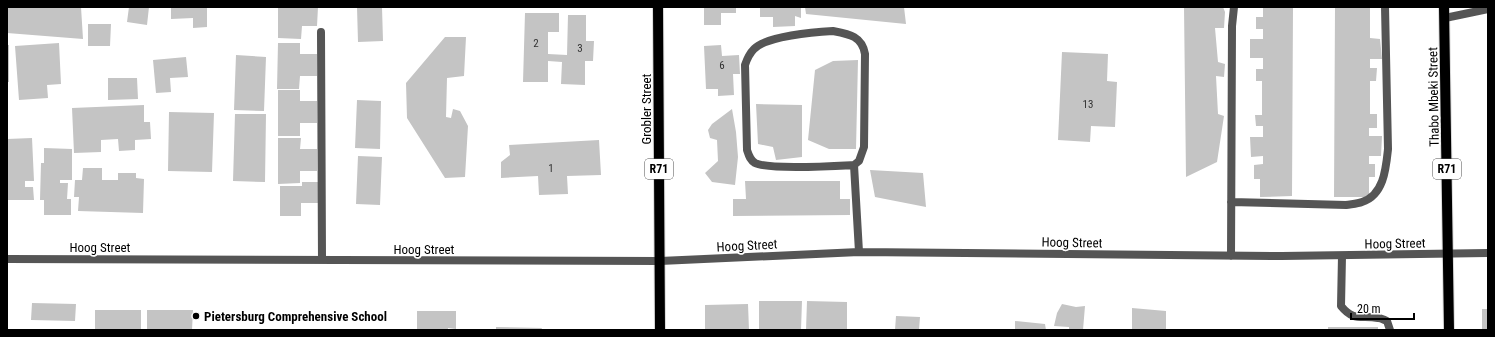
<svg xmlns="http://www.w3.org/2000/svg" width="1495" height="337" font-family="'Roboto Condensed',sans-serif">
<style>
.building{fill:#c4c4c4}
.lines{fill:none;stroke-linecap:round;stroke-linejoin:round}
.primary-casing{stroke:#dbdbdb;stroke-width:12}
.lane{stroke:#555;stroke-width:8}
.street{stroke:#555;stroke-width:8}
.primary{stroke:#000;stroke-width:10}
.poi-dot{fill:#000;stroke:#fff;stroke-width:1.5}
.labels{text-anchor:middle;stroke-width:3.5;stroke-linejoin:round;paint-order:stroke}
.number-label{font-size:11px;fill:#313131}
.shield{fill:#fff;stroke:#4c4c4c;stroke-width:1}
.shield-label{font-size:12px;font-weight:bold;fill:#000}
.street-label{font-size:13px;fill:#000;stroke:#fff}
.poi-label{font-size:13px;font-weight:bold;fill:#000;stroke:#fff;text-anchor:start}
</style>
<rect width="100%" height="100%" fill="#fff"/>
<path class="building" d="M7,7H81L83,39L7,33Z
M129,7H149L147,25L127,22Z
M171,7H207V27L193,28V18L171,19Z
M278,7H318L317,26H302L301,39L278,38Z
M357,7H382L383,41L358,42Z
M704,7H736V13H721V25H704Z
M760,7H801V18L795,16V26L773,27V17H760Z
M805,7H904L906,24L806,14Z
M1184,7H1223L1225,12L1224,28H1215L1218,62L1225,64L1224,77L1216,76L1218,114L1224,116L1217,162L1186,177Z
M1263,7H1293L1292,196L1260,197V179H1254V165L1263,164V156L1251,157L1250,137H1263V126H1256L1255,115H1262V81H1256V69H1263V58H1250V39H1263V29H1256V17H1263Z
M1335,7H1370V38L1380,39L1382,59H1370V68H1377L1376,81H1370V114H1377V128H1369V136H1382L1381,156H1369V164H1375V177H1369V197H1334Z
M525,13H559V32H548V54L567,55L568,15H586V41H594L593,61H585V85L561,84L562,62L548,61V82H523Z
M88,24H111L110,46H88Z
M445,37H466L464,76L447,78L446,117L451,118L453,109L460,111L468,126L465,177L445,178L407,118L406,83Z
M59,43L61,84L47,85L48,98L19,100L15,46Z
M278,43H300V54H317V76H300L299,89H277Z
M7,45H9V82H7Z
M721,45L722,56L739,55L740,74H733L734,95L718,96V89H706L704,46Z
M1062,52L1108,54L1107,81L1117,82L1115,127L1091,126L1090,142L1058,140Z
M236,55L266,57L264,111L234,110Z
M186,57L188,77L170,78L171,92L156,93L153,60Z
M858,60L856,149H829L808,140L815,70L833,61Z
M108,78H137L138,99L108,100Z
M278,90H300V101H317V123H300V136H278Z
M357,100L381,101L380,149L355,148Z
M756,104L802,105V157L776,160L773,147L758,144Z
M144,105V122H150L151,139L135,140V150L119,151L118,139L101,140V152L74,153L72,108Z
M732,109L736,132L738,157L735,185L712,182L705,173L718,161L717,140L710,138L708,130L712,124Z
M169,112L214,113L212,172L168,171Z
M235,114H266L265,182L233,181Z
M32,138L34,181H25V187H33L34,200H7V139Z
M278,138H301L300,149H317V171H300V183L278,184Z
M599,140L601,175L567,176L568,194L539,195L538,176L501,178V162L510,155L509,145Z
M44,148L72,149V180H60V183H68L67,199H71V215H44V200H40L41,163H44Z
M358,156L382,157L380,205L356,204Z
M83,168H102V180H118V173H136V178L144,179L143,213L78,211L79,197H74L75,180H82Z
M870,170L923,173L926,207L875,197Z
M745,181H840V199H850V215L733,216V199H746Z
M302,182H319V203H301V216H280V186H302Z
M759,301H802L801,330H759Z
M807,301L847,302V330H806Z
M32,303L76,304L75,321L31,320Z
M748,304L749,330H705V305Z
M1062,304L1076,307L1085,306L1083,330H1069V327L1054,326L1057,313Z
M1132,308L1166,311V330H1132Z
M1482,309H1488V330H1482Z
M95,310H141V330H95Z
M147,310H193L192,330H147Z
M417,311H456V329L448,328V330H417Z
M896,316L920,317L919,330H895Z
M1015,321L1045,324L1046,330H1015Z
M496,327L542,328L541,330H496Z
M1328,327H1378V330H1328Z"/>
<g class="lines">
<g class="primary-casing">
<path id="primary" d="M658,7L660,330
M1444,7L1449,330"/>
</g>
<path class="lane" d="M1445,18L1488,9
M1342,256L1341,306C1354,322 1361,315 1378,318C1381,318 1384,320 1387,321L1390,330"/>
<path class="street" d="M833,31C849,34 862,36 865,54L864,147L859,161L854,165C835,166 768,170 755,163C750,160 749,156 747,150L745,65C747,59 749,54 754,49C766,36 815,32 833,31Z
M321,32L322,260
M854,165L859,252
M1231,202L1346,205C1351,204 1357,204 1362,202C1384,195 1386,168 1388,149L1385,7
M1231,256L1232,26L1234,7
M7,259L660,261L859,252L1282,256L1488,253"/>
<use href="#primary" class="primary"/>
</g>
<circle class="poi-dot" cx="196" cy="316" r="4"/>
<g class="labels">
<g class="number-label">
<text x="536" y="47">2</text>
<text x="580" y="52">3</text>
<text x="722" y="69">6</text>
<text x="1088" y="108">13</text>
<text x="551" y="172">1</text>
</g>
<g class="shield">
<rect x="645" y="159" width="28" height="20" rx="3"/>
<rect x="1433" y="159" width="28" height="20" rx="3"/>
</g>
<g class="shield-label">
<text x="659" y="173">R71</text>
<text x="1447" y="173">R71</text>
</g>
<g class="street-label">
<text transform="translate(1433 97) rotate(-91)" y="5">Thabo Mbeki Street</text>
<text transform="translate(646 109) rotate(-90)" y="5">Grobler Street</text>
<text transform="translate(1072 242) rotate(1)" y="5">Hoog Street</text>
<text transform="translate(1395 243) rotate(-1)" y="5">Hoog Street</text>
<text transform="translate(747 245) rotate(-3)" y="5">Hoog Street</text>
<text x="100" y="252">Hoog Street</text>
<text x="424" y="254">Hoog Street</text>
</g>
<g class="poi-label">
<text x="204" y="321">Pietersburg Comprehensive School</text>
</g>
</g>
<rect width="1495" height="337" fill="none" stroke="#000000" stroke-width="16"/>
<path d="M1351 313v6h63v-6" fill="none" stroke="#000000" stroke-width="2"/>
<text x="1357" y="313" font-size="12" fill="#000000" stroke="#ffffff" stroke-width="3" paint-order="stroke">20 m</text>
</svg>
